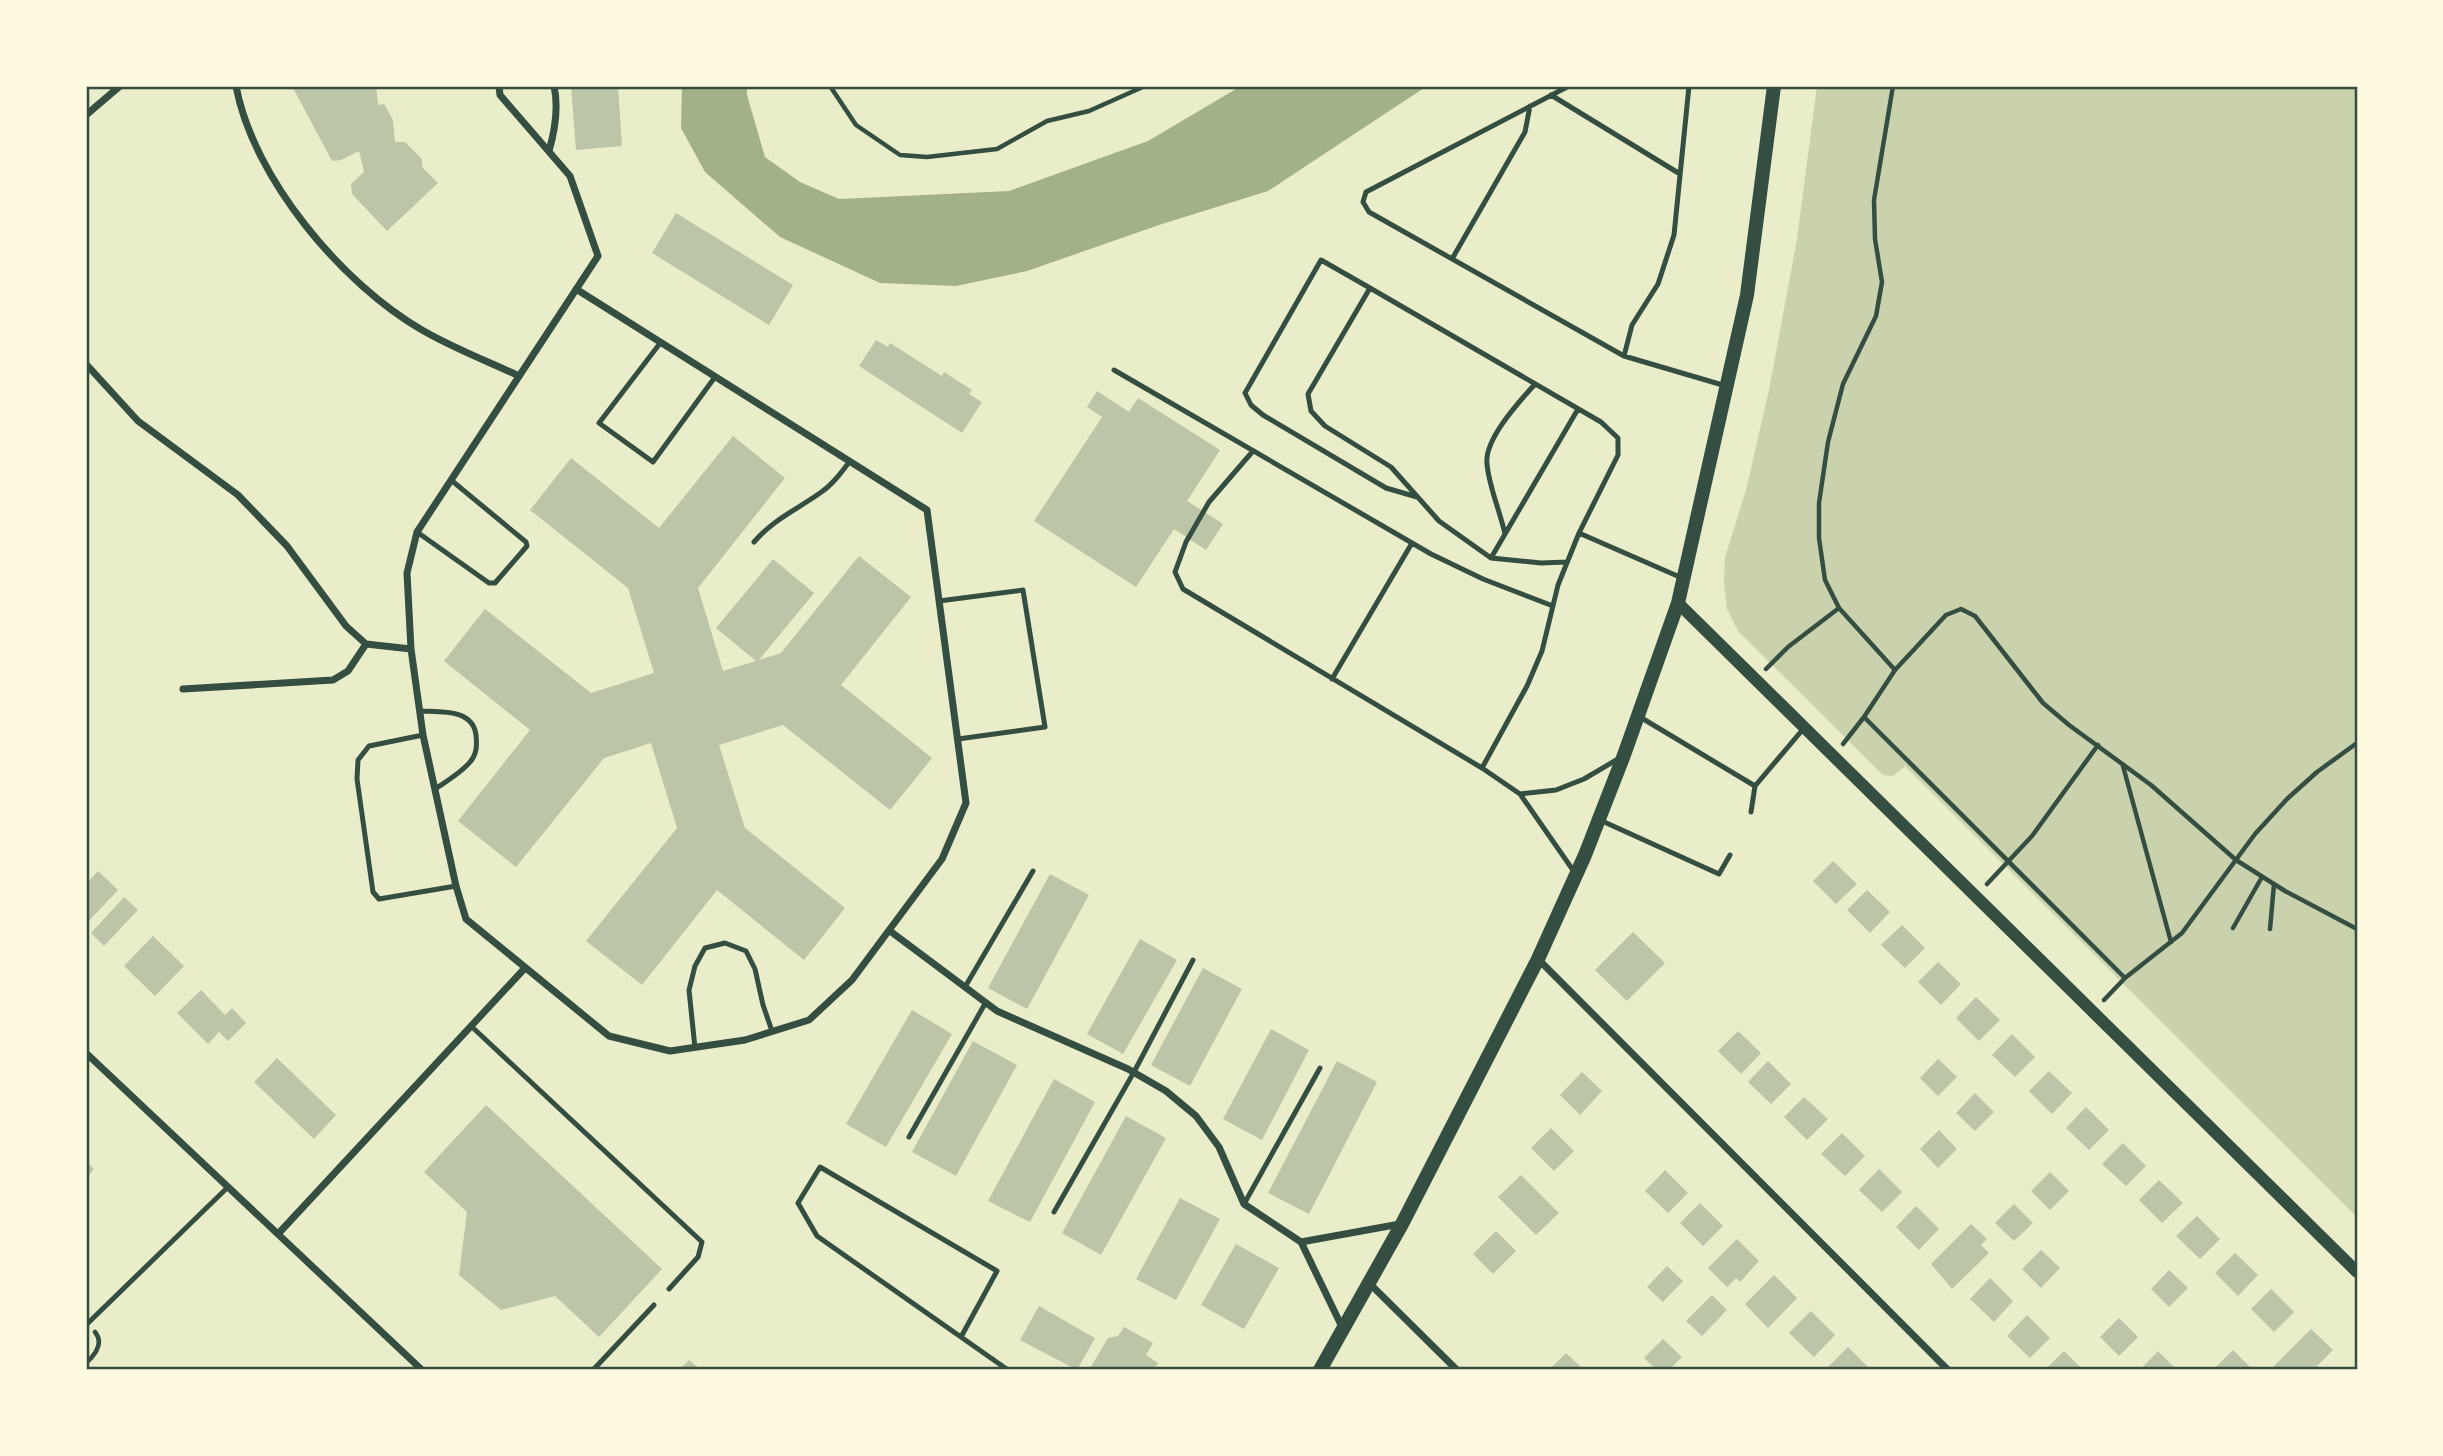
<svg xmlns="http://www.w3.org/2000/svg" width="2443" height="1456" font-family="'DM Sans',sans-serif">
<style>
.green{fill:#cad2ad}
.water{fill:#a3b18a}
.building{fill:#bcc5a7}
.lines{fill:none;stroke-linecap:round;stroke-linejoin:round}
.path{stroke:#344e41;stroke-width:4.5}
.service{stroke:#344e41;stroke-width:5}
.minor{stroke:#344e41;stroke-width:7}
.tertiary{stroke:#344e41;stroke-width:12}
.secondary{stroke:#344e41;stroke-width:14}
.neatline{fill:none;stroke:#344e41;stroke-width:2.5}
</style>
<rect width="100%" height="100%" fill="#e9edc9"/>
<path class="green" d="M1817,86H2357V1217L1905,766L1893,776L1883,775L1738,631L1727,609L1724,583L1725,557L1746,490L1769,390L1797,239Z"/>
<path class="water" d="M682,86H747V95L765,157L800,182L839,199L1009,191L1148,141L1241,86H1427L1268,191L1162,224L1027,271L956,286L880,283L780,237L705,172L681,128Z"/>
<path class="building" d="M292,86H376L378,105L384,104L393,120L395,142H405L422,159V167L438,183L387,231L352,194L351,184L364,172L359,151L341,160L332,161Z
M571,86H618L622,146L576,150Z
M676,213L793,285L769,325L652,253Z
M876,340L888,347L890,343L942,376L944,372L972,390L969,394L982,402L962,433L859,366Z
M1097,391L1129,412L1138,398L1220,450L1187,501L1223,524L1206,550L1174,529L1136,587L1034,521L1102,417L1087,407Z
M733,436L785,478L698,588L723,671L756,661L716,628L773,559L814,593L759,660L781,653L859,556L911,597L841,685L932,758L890,810L783,725L719,745L745,828L845,908L804,960L717,890L642,985L586,941L677,828L651,743L604,758L516,867L458,821L530,730L444,661L485,609L591,693L654,673L628,588L530,510L571,458L659,528Z
M1833,861L1857,884L1836,904L1813,881Z
M98,871L118,890L86,924V884Z
M1050,874L1089,895L1027,1009L988,988Z
M1867,890L1890,912L1870,933L1847,910Z
M124,897L138,910L104,946L91,933Z
M1902,925L1925,948L1905,968L1881,945Z
M1633,932L1665,963L1627,1001L1595,970Z
M153,936L184,966L155,996L124,966Z
M1140,939L1177,960L1123,1054L1087,1034Z
M1938,962L1961,984L1941,1005L1918,982Z
M1203,968L1242,989L1190,1086L1151,1065Z
M201,990L225,1015L232,1008L246,1023L228,1041L219,1032L208,1044L177,1013Z
M1976,997L2000,1020L1979,1041L1956,1018Z
M912,1010L952,1034L886,1147L846,1124Z
M1271,1029L1309,1050L1262,1140L1223,1119Z
M1738,1031L1761,1053L1741,1074L1718,1051Z
M2012,1034L2035,1057L2015,1077L1992,1055Z
M973,1041L1017,1065L956,1176L912,1152Z
M277,1058L336,1115L314,1139L254,1082Z
M1938,1059L1957,1077L1938,1096L1920,1078Z
M1337,1061L1377,1082L1309,1214L1268,1193Z
M1768,1061L1791,1084L1771,1104L1748,1082Z
M2049,1071L2072,1093L2052,1114L2029,1091Z
M1582,1072L1602,1091L1580,1115L1560,1095Z
M1054,1079L1095,1102L1030,1222L988,1201Z
M1975,1093L1994,1112L1975,1131L1956,1113Z
M1804,1097L1828,1119L1807,1140L1784,1117Z
M486,1105L662,1269L599,1337L555,1296L501,1310L459,1275L467,1212L424,1172Z
M2086,1107L2109,1130L2089,1150L2066,1128Z
M1126,1116L1166,1138L1101,1255L1062,1233Z
M1551,1128L1574,1151L1554,1171L1531,1148Z
M1939,1130L1957,1149L1938,1168L1920,1149Z
M1842,1133L1865,1156L1845,1176L1821,1154Z
M2123,1143L2146,1166L2126,1186L2102,1164Z
M86,1162L94,1169L86,1179Z
M1879,1169L1902,1192L1882,1212L1859,1190Z
M1665,1170L1688,1193L1668,1213L1645,1191Z
M2050,1172L2069,1191L2050,1210L2031,1191Z
M1521,1175L1559,1213L1536,1235L1498,1197Z
M2159,1180L2183,1203L2162,1223L2139,1200Z
M1180,1198L1220,1219L1176,1300L1136,1279Z
M1700,1203L1723,1226L1703,1246L1680,1223Z
M2014,1204L2033,1223L2014,1241L1995,1223Z
M1916,1206L1939,1229L1919,1250L1896,1227Z
M2197,1216L2220,1239L2200,1259L2176,1236Z
M1971,1224L1987,1239L1981,1245L1989,1253L1952,1289L1931,1264Z
M1496,1231L1516,1251L1493,1274L1473,1254Z
M1737,1239L1759,1261L1740,1282L1736,1278L1727,1287L1708,1268Z
M1236,1244L1279,1268L1244,1329L1201,1305Z
M2041,1250L2060,1268L2041,1288L2022,1269Z
M2235,1253L2258,1275L2238,1296L2215,1273Z
M1667,1266L1683,1281L1663,1302L1647,1287Z
M2169,1270L2188,1288L2169,1307L2151,1289Z
M1774,1275L1797,1298L1768,1328L1745,1304Z
M1990,1278L2013,1301L1994,1322L1970,1299Z
M2271,1289L2294,1312L2274,1332L2251,1309Z
M1712,1295L1727,1310L1702,1336L1686,1321Z
M1039,1306L1095,1338L1077,1370L1020,1340Z
M1811,1311L1835,1335L1814,1357L1789,1333Z
M2027,1315L2050,1338L2030,1358L2007,1336Z
M2119,1318L2138,1337L2119,1356L2100,1337Z
M1124,1327L1153,1343L1146,1355L1158,1363L1154,1370H1089L1108,1338L1118,1336Z
M2311,1329L2333,1350L2313,1370H2274L2272,1368Z
M1663,1339L1682,1357L1669,1370H1657L1644,1358Z
M1848,1347L1871,1370H1825Z
M2233,1350L2251,1368L2215,1370L2214,1369Z
M2064,1351L2083,1370H2045Z
M2158,1351L2177,1370H2140Z
M1566,1353L1584,1370H1549Z
M689,1360L701,1370H679Z"/>
<g class="lines">
<path class="path" d="M830,86L856,125L900,155L927,157L997,149L1047,121L1089,111L1145,86
M1893,86L1874,200L1875,239L1882,282L1876,316L1843,384L1828,442L1819,503V538L1825,580L1839,608L1895,670
M1766,669L1788,647L1839,608
M1864,717L2125,978L2182,933L2255,834L2287,799L2317,772L2357,743
M1843,744L1864,717L1895,670L1946,615L1961,609L1975,616L2043,703L2069,725L2151,785L2236,860L2285,891L2357,929
M2123,766L2171,942
M1987,884L2032,836L2098,745
M2233,928L2262,877
M2270,929L2274,884
M2104,1000L2125,978
M86,1363C95,1355 104,1343 95,1332"/>
<path class="service" d="M1569,86L1366,192L1363,202L1369,212L1624,356L1726,386
M1551,95L1680,174
M1452,259L1525,132L1530,106
M1370,288L1321,260L1245,393L1251,405L1263,415L1386,488L1417,497
M661,342L599,423L653,462L715,377
M1624,356L1632,325L1658,284L1674,235L1689,86
M1114,370L1431,554L1483,579L1553,606
M1253,451L1209,502L1186,542L1175,572L1183,589L1482,768L1520,794L1575,873
M417,532L489,583H495L527,546L526,542L451,480
M1579,533L1682,578
M1505,534C1500,511 1489,487 1487,464C1484,439 1520,401 1535,384
M754,542C774,519 796,510 820,493C832,485 841,473 850,461
M1491,558L1578,409
M939,601L1023,590L1045,727L958,739
M1332,679L1412,543
M421,711C442,712 473,709 476,735C477,745 477,754 470,762C461,773 447,781 435,789
M1640,717L1755,786L1804,728
M423,735L369,746L358,760L357,779L373,892L379,899L456,886
M1482,768L1527,686L1542,651L1558,585L1579,533L1618,455V438L1601,422L1370,288L1308,394L1311,411L1325,426L1391,467L1439,521L1491,558L1541,563L1567,562
M1520,794L1556,790L1584,779L1618,759
M1751,812L1755,786
M1602,821L1719,874L1730,855
M965,987L1033,871
M471,1026L702,1242L698,1257L669,1289
M695,1048L689,990L695,966L705,948L725,943L746,951L755,969L763,1005L772,1031
M909,1137L986,1002
M1244,1204L1320,1068
M1054,1212L1134,1072L1193,960
M86,1325L228,1187
M961,1337L997,1271L820,1167L798,1203L817,1236L1008,1370
M593,1370L654,1305"/>
<path class="minor" d="M236,86C253,178 342,284 422,330C453,348 487,361 519,376
M499,86L500,95L570,176L598,256L417,532L407,573L411,649L423,735L456,886L466,919L609,1036L670,1051L745,1040L809,1020L852,980L942,859L966,803L927,510L576,289
M86,115L120,86
M549,151C555,130 559,108 554,86
M86,364L138,421L238,495L287,546L346,626L366,644L411,649
M183,689L333,680L348,671L366,644
M890,931L997,1011L1128,1069L1166,1091L1196,1116L1219,1147L1244,1204L1301,1242L1343,1329
M1538,959L1948,1370
M86,1053L422,1370
M278,1234L525,968
M1301,1242L1400,1224
M1369,1283L1457,1370"/>
<path class="tertiary" d="M1678,603L2357,1272"/>
<path class="secondary" d="M1320,1370L1402,1224L1538,959L1585,855L1624,755L1678,603L1747,295L1774,86"/>
</g>
<rect width="2443" height="1456" fill="none" stroke="#fefae0" stroke-width="175"/>
<rect x="88" y="88" width="2268" height="1280" class="neatline"/>
</svg>
